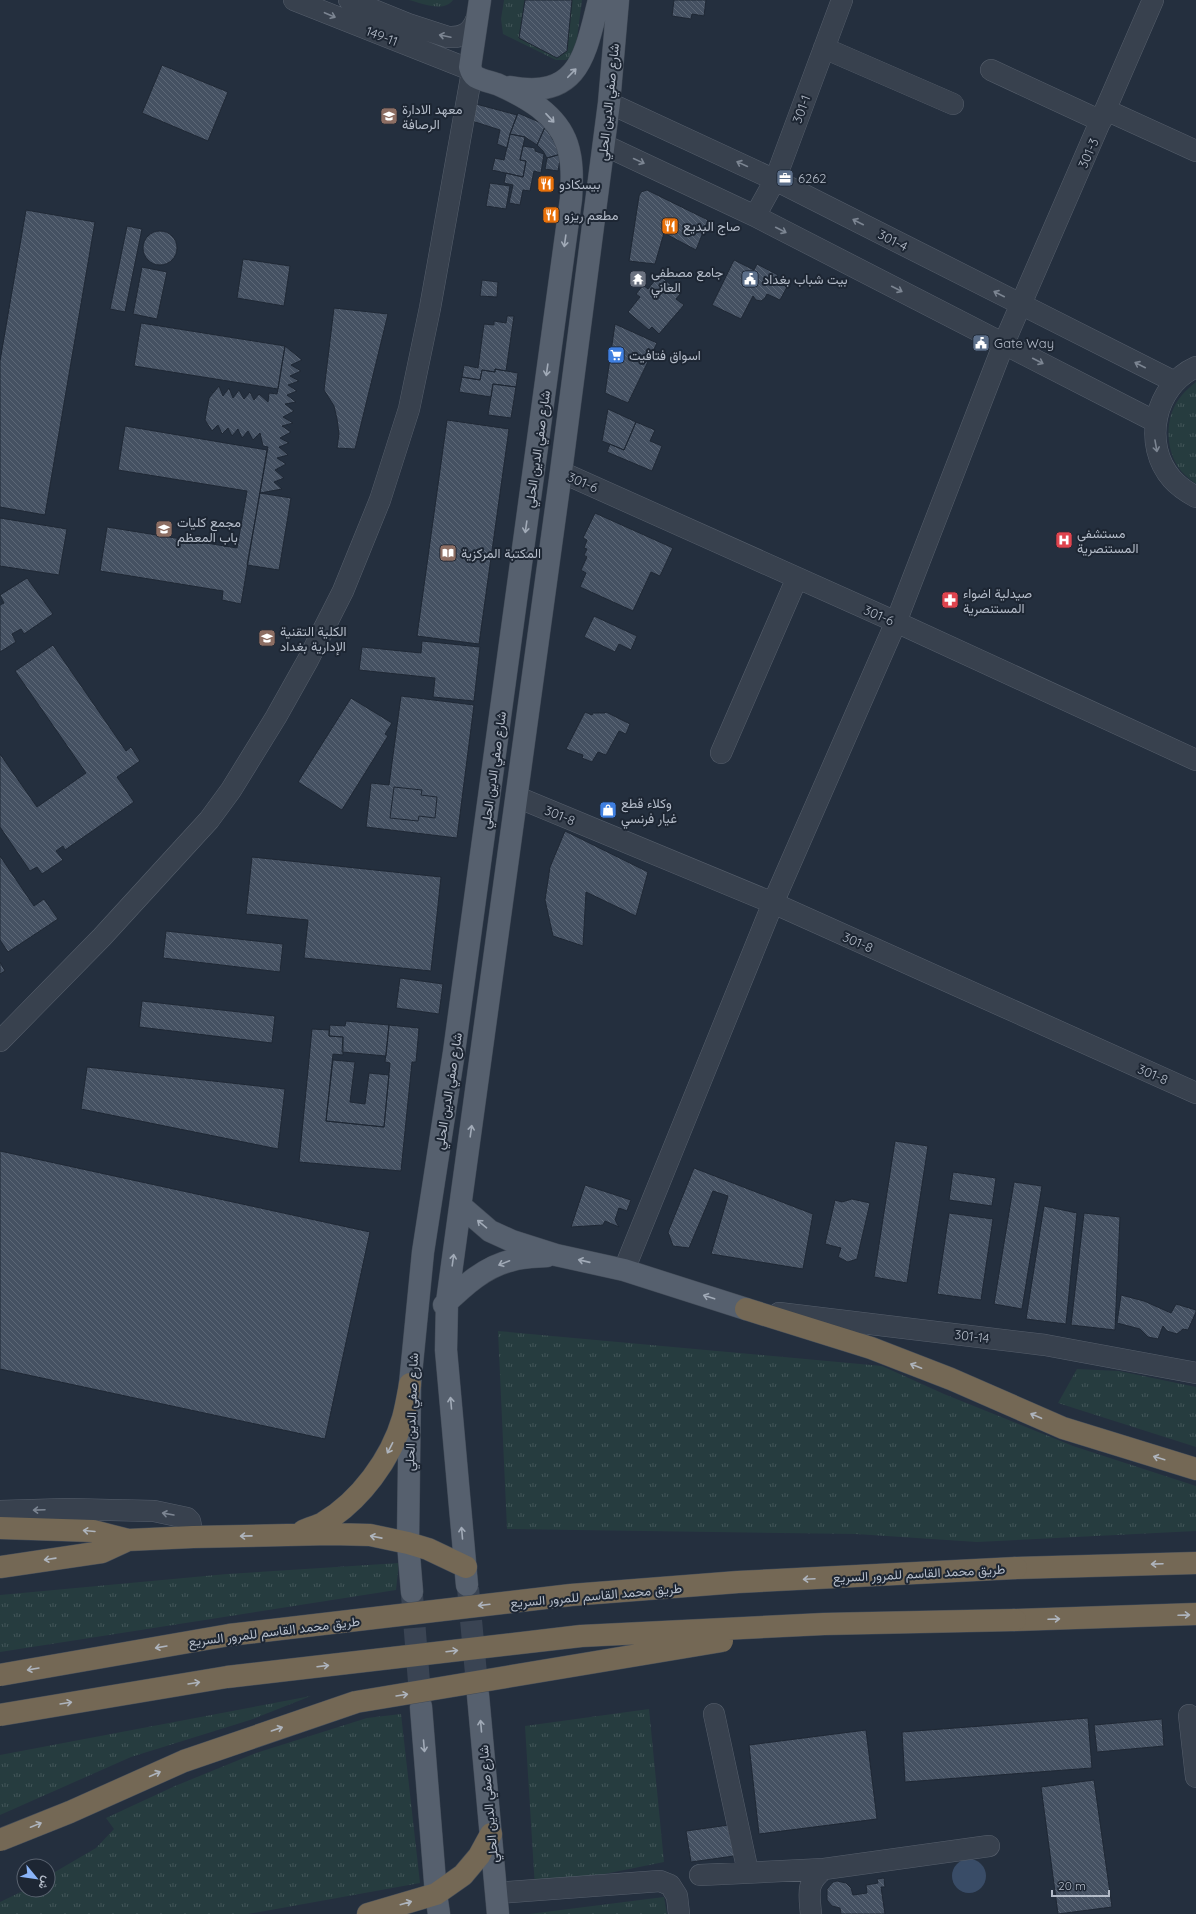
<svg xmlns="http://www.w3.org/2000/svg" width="1196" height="1914" viewBox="0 0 1196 1914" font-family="Quicksand,Vazirmatn,sans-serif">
  <defs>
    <pattern id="grass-tufts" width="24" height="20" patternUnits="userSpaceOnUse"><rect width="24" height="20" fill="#263c3f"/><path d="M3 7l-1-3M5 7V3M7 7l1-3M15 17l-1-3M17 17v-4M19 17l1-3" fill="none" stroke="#435659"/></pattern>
    <pattern id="building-back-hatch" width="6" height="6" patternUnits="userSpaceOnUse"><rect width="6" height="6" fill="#455162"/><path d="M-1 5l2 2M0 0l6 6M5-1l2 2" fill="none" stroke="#5d6877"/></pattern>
  </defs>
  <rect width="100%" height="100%" fill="#242f3e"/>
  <path fill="url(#grass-tufts)" d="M409 0H453C444 13 421 3 409 0Z
    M504 0H582L575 54 566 60H556L503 34 501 19Z
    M1196 382V484C1191 480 1186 476 1182 472 1164 451 1164 415 1182 395 1186 390 1191 386 1196 382Z
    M498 1331 882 1366 944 1394 1073 1446 1196 1486V1531L977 1542 856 1534 507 1529Z
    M1077 1369 1119 1371 1196 1387V1447L1058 1403Z
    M399 1563 396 1590 0 1652V1595L227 1574Z
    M311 1696 250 1720 131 1757 0 1815V1755Z
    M649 1709 664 1862 535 1888 525 1726Z
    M401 1714 420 1883 248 1914H0V1902L25 1890H48V1876L96 1848 114 1829 106 1818 175 1786 256 1753 367 1718Z
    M664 1897 667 1914H529Z"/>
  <path fill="#394c67" d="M952 1876a17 17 0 1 1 34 0a17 17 0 1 1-34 0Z"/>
  <path fill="url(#building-back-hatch)" stroke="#1f2835" d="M525 0H572L567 51 557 58 519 38Z
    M674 0H706L704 16 692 14 691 19 672 16Z
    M162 65 228 92 208 141 142 113Z
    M476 104 517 115 510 134 507 148 497 144 500 130 469 120Z
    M518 113 539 122 545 127 537 145 525 137 510 134Z
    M545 127 557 146 561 154 547 158 543 151 537 145Z
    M510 134 525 137 520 160 526 161 523 177 492 170 495 158 504 160Z
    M523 146 535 148V151L544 154 541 173 534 171 530 191 523 190 520 205 509 203 513 185 504 183 506 173 523 177 526 161 520 160Z
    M561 154 558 171 545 169 547 158Z
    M490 183 510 186 506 209 486 206Z
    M647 190 708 220 696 250 664 233 655 264 629 261 639 196 641 192Z
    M26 210 95 222 45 515 0 507V361Z
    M127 226 142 229 125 312 110 309Z
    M143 248a17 17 0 1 1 34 0a17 17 0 1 1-34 0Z
    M243 259 290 266 284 306 237 298Z
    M734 260 754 270 757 264 778 275 775 281 787 287 780 300 767 294 765 298 761 301 756 300 753 296 741 319 712 305Z
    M142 267 167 272 157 319 133 314Z
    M659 275 681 293 676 299 684 305 659 334 652 327 649 330 628 312 640 297 636 294 643 285 648 289Z
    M482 280 498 282 497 297 480 296Z
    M334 308 388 314 355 449 337 448 339 434 337 419 334 406 324 390Z
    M507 316H514L506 371 495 369V372L482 370 480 380 462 377 464 365 478 368 484 324 494 325V321L506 323Z
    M141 323 285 346 278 389 134 366Z
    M615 324 657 343 628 403 605 393Z
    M285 346 302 360 291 365 301 371 290 376 299 381 288 385 297 391 287 395 296 402 285 404 294 411 283 417 293 423 282 426 291 432 280 438 289 443 279 447 288 455 277 458 286 464 275 470 284 478 274 482 282 489 260 493 268 447 263 446 260 433 253 440 248 431 242 438 238 429 232 436 228 428 222 434 218 425 212 431 205 420 209 398 219 386 223 396 229 388 233 398 239 390 244 399 250 392 254 400 259 394 268 402 269 393 277 394Z
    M495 369 518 373 516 387 493 384 491 397 459 392 462 377 480 380 482 370 495 372Z
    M493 384 516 387 511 418 488 415Z
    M608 409 636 422 624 450 602 441Z
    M447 420 509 429 479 644 417 636Z
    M636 422 655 430 650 441 662 446 652 471 607 452 610 444 624 450Z
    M125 426 267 450 241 604 222 600 223 591 100 571 107 527 237 548 247 491 118 470Z
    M260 493 291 498 279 570 247 565Z
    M595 513 673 548 660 576 651 572 633 611 580 587 586 573 581 570 587 557 584 555 587 549 584 548 587 540 583 538Z
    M0 518 67 529 59 575 0 566Z
    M27 578 53 614 24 634 21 629 12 634 16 642 0 652V605L4 603 0 595Z
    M594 616 637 636 631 650 619 644 615 652 584 637Z
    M422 641 480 647 474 701 433 697 435 678 359 670 362 647 421 653Z
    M53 645 126 751 131 747 140 761 117 777 134 802 65 850 63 846 56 851 63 860 42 874 37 867 30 871 0 827V754L37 807 86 773 15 671Z
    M401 696 474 705 457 838 366 827 371 783 389 785Z
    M351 698 392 723 385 734 388 736 342 810 298 782Z
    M585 712 592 715 593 713H605L606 712 630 724 626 734 619 731 606 755 598 752 592 762 582 758 583 755 566 749Z
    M394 787 422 790 421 795 437 797 435 818 419 816 418 821 390 818Z
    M565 831 648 872 636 916 586 892 583 946 553 936 545 900 550 867Z
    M0 856 34 906 44 899 58 919 8 952 0 940Z
    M252 857 441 877 431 971 304 958 308 920 246 914Z
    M166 931 283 944 280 972 163 958Z
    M0 962 5 971 0 974Z
    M400 978 443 984 439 1014 396 1008Z
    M142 1001 275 1016 272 1043 139 1027Z
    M346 1021 389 1025 386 1056 342 1052 343 1037 329 1036 330 1025 345 1026Z
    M389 1025 419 1028 416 1062H412L401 1171 299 1162 312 1029 329 1030V1036L343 1037V1055L333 1054 326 1121 384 1127 390 1063 385 1062Z
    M333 1060 355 1062 350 1102 365 1104 369 1073 389 1075 384 1127 326 1121Z
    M87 1067 285 1089 278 1149 81 1109Z
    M895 1141 928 1146 907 1283 874 1277Z
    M0 1151 370 1232 325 1439 0 1369Z
    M694 1168 813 1214 803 1269 711 1254 728 1196 713 1191 689 1248 673 1246 668 1232Z
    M953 1172 996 1178 992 1206 949 1200Z
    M1014 1182 1042 1186 1022 1309 994 1304Z
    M585 1185 631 1200 627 1211 619 1208 615 1220 619 1227 605 1221 603 1225 571 1227Z
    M852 1199 870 1203 857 1259 848 1262 838 1257 841 1248 825 1244 835 1200 842 1202Z
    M1044 1206 1077 1213 1066 1324 1026 1319Z
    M949 1213 993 1219 981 1300 937 1294Z
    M1084 1213 1120 1217 1115 1330 1071 1325Z
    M1121 1295 1144 1301 1171 1313 1176 1304 1196 1310V1312L1188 1330 1183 1329 1177 1334 1167 1331 1163 1326 1158 1339 1148 1337 1140 1329 1117 1323Z
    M1088 1718 1092 1768 905 1782 902 1732Z
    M1162 1719 1164 1746 1097 1752 1094 1725Z
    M866 1730 877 1819 759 1834 749 1745Z
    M1094 1780 1112 1907 1058 1914 1041 1787Z
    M729 1825 734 1856 691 1862 686 1831Z
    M884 1878 885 1887H881L885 1914H841L840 1908 832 1906 827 1900V1889L833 1882 837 1881 846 1883 851 1888 853 1895 867 1893 866 1885 878 1883 877 1879Z"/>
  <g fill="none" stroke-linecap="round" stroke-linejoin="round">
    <path stroke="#3a4453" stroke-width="22" stroke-dasharray="22 11" stroke-linecap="butt" d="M468 1588 478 1695
      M412 1595 421 1707"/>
    <defs>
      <path id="minor" d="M294 0 471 70
        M349 0 408 24 448 37C462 38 471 33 476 20
        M824 48 953 104
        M991 70 1101 121
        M609 103 775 180 1175 382
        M1106 110 1196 151
        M604 145 755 216 1156 422
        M755 216 775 180 842 0
        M1196 367C1154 386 1142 445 1172 479 1179 487 1187 492 1196 497
        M561 472 896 622 1196 760
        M721 753 797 578
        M517 797 773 903 1196 1093
        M0 1041 102 937 209 820 231 790 276 717 308 660 343 591 380 500 409 409 430 308 472 72
        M624 1270 773 903 896 622 1004 343 1153 0
        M779 1313 1045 1345 1196 1373
        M0 1511 67 1509 154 1511 187 1518 190 1521 193 1537
        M714 1714 748 1872
        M1189 1715 1196 1777
        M700 1875 824 1869
        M496 1893 660 1881 670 1885 677 1896 679 1914
        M811 1914C809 1892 806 1883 824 1869L989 1846"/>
      <path id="major" d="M510 87C580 100 585 54 599 0
        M461 1206 490 1231 512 1241 556 1255 624 1270 746 1309
        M444 1305C464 1286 485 1266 513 1260 524 1257 536 1257 547 1256
        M467 1585 446 1350 447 1302 561 472 609 103 618 0
        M412 1592 408 1543 410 1384 423 1252 454 1052 571 199C572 180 573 162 567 144 557 114 526 97 499 85 492 82 483 81 476 77 472 74 471 71 470 67L480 0
        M478 1695 498 1914
        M421 1707 436 1894 439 1914"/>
      <path id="highway" d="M746 1309 871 1348 951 1379 1063 1428 1196 1469
        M0 1528 93 1531 128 1540 193 1537 331 1534 370 1535 408 1543 428 1549 466 1567
        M303 1531C309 1528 317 1526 323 1523 360 1501 391 1459 403 1418 406 1407 408 1395 410 1384
        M0 1567 102 1552 128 1540
        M1016 1568 1196 1563
        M1015 1620 1196 1614
        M368 1914 436 1894 463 1875 479 1856 491 1834"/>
    </defs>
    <use href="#minor" stroke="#565f6c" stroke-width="22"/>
    <use href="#major" stroke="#414a57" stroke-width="23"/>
    <use href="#highway" stroke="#434c59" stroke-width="23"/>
    <use href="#minor" stroke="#38414e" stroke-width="21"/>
    <use href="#major" stroke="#56606e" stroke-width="22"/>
    <use href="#highway" stroke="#746855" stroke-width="22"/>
    <defs>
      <path id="highway-bridge" d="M0 1675 229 1635 571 1595 738 1582 1016 1568
        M0 1715 227 1677 581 1636 824 1624 1015 1620
        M0 1840 70 1812 184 1761 356 1702 722 1641"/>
    </defs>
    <use href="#highway-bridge" stroke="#434c59" stroke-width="23" stroke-linecap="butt"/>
    <use href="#highway-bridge" stroke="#746855" stroke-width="22"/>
  </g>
  <defs><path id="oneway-shaft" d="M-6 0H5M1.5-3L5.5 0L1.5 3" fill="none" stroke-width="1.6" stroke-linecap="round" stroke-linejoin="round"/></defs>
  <g stroke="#7c8592">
    <use href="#oneway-shaft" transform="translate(330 15) rotate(23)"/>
    <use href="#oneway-shaft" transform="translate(445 36) rotate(-168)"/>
    <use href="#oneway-shaft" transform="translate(639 161) rotate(25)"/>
    <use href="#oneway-shaft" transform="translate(742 164) rotate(-155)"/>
    <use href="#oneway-shaft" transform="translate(858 222) rotate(-153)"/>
    <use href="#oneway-shaft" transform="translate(781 230) rotate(27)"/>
    <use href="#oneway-shaft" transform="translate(897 289) rotate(27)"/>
    <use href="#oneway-shaft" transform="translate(999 294) rotate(-153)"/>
    <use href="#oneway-shaft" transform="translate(1038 361) rotate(27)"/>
    <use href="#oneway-shaft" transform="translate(1140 365) rotate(-153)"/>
    <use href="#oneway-shaft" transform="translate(1156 446) rotate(80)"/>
    <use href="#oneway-shaft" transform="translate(39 1510) rotate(178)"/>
    <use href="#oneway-shaft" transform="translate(168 1514) rotate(-170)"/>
  </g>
  <g stroke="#a1aab7">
    <use href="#oneway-shaft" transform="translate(572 73) rotate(-46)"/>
    <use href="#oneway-shaft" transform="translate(550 118) rotate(47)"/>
    <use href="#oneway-shaft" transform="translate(565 241) rotate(98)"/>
    <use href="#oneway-shaft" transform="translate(547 370) rotate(98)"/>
    <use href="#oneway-shaft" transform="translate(526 527) rotate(98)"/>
    <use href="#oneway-shaft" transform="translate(471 1131) rotate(-82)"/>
    <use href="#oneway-shaft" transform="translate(482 1224) rotate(-140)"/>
    <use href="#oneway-shaft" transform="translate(453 1260) rotate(-82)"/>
    <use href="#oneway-shaft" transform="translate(584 1261) rotate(-167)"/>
    <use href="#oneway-shaft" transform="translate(504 1263) rotate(158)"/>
    <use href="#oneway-shaft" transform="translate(709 1297) rotate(-162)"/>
    <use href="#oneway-shaft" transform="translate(451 1403) rotate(-95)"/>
    <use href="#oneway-shaft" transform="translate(462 1533) rotate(-95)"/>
    <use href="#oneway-shaft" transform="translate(481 1726) rotate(-95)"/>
    <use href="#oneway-shaft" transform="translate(424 1746) rotate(85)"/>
  </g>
  <g stroke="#aeb4bd">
    <use href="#oneway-shaft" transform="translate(916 1366) rotate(-159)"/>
    <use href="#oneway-shaft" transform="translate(1036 1416) rotate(-157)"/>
    <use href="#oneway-shaft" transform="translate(390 1448) rotate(117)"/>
    <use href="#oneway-shaft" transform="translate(1159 1458) rotate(-163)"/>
    <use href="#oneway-shaft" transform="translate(89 1531) rotate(-175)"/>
    <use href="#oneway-shaft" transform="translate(246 1536) rotate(179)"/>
    <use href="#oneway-shaft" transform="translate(376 1537) rotate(-169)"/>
    <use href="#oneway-shaft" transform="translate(50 1559) rotate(172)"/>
    <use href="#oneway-shaft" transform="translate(1157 1564) rotate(178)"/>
    <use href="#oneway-shaft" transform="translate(809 1579) rotate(177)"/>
    <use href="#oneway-shaft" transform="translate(484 1605) rotate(173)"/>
    <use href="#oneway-shaft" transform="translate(1184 1615) rotate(-2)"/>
    <use href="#oneway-shaft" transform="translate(1054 1619) rotate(-2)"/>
    <use href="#oneway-shaft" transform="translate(161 1647) rotate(170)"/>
    <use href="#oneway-shaft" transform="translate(452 1651) rotate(-7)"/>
    <use href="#oneway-shaft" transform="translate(323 1666) rotate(-7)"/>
    <use href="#oneway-shaft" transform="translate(33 1669) rotate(170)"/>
    <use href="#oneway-shaft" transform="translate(194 1683) rotate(-9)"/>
    <use href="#oneway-shaft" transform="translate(402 1695) rotate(-9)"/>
    <use href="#oneway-shaft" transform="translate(66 1703) rotate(-9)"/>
    <use href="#oneway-shaft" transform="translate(277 1729) rotate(-19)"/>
    <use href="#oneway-shaft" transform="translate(155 1774) rotate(-24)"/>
    <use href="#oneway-shaft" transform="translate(36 1825) rotate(-22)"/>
    <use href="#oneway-shaft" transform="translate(406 1903) rotate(-16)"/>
  </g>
  <defs>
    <symbol id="school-square" viewBox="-11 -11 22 22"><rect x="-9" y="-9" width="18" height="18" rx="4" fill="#8d6e63" stroke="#1d2633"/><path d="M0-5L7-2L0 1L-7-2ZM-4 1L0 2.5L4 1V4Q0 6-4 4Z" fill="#fff"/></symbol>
    <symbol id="office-square" viewBox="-11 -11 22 22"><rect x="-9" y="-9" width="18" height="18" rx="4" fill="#5c6f8a" stroke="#1d2633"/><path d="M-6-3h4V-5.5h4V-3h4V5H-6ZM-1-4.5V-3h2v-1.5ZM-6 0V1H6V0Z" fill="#fff"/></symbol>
    <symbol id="restaurant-square" viewBox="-11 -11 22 22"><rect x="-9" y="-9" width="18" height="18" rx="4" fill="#e8710a" stroke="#1d2633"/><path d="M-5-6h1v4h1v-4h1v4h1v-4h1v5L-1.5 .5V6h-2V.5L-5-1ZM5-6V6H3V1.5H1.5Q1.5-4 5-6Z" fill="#fff"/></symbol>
    <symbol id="temple-square" viewBox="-11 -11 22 22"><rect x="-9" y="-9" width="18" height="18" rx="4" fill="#6b7280" stroke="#1d2633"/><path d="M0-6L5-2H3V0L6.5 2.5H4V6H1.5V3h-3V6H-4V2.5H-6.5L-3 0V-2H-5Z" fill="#fff"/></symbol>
    <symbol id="civic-square" viewBox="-11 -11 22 22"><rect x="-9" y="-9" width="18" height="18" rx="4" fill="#5c6f8a" stroke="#1d2633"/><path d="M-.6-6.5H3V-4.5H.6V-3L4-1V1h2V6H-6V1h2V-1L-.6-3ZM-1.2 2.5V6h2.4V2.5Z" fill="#fff"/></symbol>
    <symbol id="supermarket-square" viewBox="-11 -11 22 22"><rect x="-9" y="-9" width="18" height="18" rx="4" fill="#3f7fe0" stroke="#1d2633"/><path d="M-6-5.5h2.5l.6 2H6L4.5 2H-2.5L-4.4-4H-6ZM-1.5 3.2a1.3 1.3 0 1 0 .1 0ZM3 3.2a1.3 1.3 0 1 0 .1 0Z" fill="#fff"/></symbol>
    <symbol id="university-square" viewBox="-11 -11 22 22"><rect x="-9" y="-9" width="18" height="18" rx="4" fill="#8d6e63" stroke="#1d2633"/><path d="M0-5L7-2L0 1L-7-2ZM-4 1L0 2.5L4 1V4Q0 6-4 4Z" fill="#fff"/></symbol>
    <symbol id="hospital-square" viewBox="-11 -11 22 22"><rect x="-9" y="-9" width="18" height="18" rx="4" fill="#e0444e" stroke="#1d2633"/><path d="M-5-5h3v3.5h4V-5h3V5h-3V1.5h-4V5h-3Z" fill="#fff"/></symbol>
    <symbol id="library-square" viewBox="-11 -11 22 22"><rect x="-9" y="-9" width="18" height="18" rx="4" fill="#8d6e63" stroke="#1d2633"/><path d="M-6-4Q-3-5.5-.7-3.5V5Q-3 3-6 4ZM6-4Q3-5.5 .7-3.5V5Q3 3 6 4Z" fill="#fff"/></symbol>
    <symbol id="pharmacy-square" viewBox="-11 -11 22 22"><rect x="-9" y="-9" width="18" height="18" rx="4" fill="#e0444e" stroke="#1d2633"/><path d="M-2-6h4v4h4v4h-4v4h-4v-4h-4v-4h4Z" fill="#fff"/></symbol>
    <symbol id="shop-square" viewBox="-11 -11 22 22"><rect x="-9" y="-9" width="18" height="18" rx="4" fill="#3f7fe0" stroke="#1d2633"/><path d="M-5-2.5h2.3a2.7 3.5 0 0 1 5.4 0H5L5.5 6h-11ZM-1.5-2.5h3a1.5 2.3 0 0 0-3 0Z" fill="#fff"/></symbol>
  </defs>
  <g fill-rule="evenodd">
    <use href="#school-square" x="379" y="106" width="20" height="20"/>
    <use href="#office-square" x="775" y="168" width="20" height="20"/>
    <use href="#restaurant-square" x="536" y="174" width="20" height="20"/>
    <use href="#restaurant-square" x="541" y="205" width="20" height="20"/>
    <use href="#restaurant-square" x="660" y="216" width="20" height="20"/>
    <use href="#temple-square" x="628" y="269" width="20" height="20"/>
    <use href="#civic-square" x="740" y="269" width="20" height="20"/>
    <use href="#civic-square" x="971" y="333" width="20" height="20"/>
    <use href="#supermarket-square" x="606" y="345" width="20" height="20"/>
    <use href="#university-square" x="154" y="519" width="20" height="20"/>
    <use href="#hospital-square" x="1054" y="530" width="20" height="20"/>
    <use href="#library-square" x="438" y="543" width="20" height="20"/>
    <use href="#pharmacy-square" x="940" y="590" width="20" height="20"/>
    <use href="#university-square" x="257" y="628" width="20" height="20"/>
    <use href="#shop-square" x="598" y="800" width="20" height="20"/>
  </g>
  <g text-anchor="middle" stroke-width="4" stroke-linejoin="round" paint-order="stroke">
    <g font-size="13" fill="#b4bcc9" stroke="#1d2633">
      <text transform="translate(382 36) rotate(21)" y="5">149-11</text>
      <text transform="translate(608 102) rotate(-84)" y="5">شارع صفي الدين الحلي</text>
      <text transform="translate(801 109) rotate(-70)" y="5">301-1</text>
      <text transform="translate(1088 153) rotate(-66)" y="5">301-3</text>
      <text transform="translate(893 240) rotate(27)" y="5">301-4</text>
      <text transform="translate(537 449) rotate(-82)" y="5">شارع صفي الدين الحلي</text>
      <text transform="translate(583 482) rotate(24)" y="5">301-6</text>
      <text transform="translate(879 615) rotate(24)" y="5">301-6</text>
      <text transform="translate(493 770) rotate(-82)" y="5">شارع صفي الدين الحلي</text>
      <text transform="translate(560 815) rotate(22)" y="5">301-8</text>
      <text transform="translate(858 942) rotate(24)" y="5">301-8</text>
      <text transform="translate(1153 1074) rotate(24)" y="5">301-8</text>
      <text transform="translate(448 1091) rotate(-81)" y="5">شارع صفي الدين الحلي</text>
      <text transform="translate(972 1336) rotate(7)" y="5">301-14</text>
      <text transform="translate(411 1412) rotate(-88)" y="5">شارع صفي الدين الحلي</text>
      <text transform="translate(919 1573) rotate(-3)" y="5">طريق محمد القاسم للمرور السريع</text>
      <text transform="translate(596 1595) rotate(-5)" y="5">طريق محمد القاسم للمرور السريع</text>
      <text transform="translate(274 1631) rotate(-7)" y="5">طريق محمد القاسم للمرور السريع</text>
      <text transform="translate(488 1804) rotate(-95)" y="5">شارع صفي الدين الحلي</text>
    </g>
    <g font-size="13" fill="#b4bcc9" stroke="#1d2633" text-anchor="start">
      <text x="402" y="114">معهد الادارة<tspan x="402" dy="15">الرصافة</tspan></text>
      <text x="798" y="183">6262</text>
      <text x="559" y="189">بيسكادو</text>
      <text x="564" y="220">مطعم ريزو</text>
      <text x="683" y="231">صاج البديع</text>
      <text x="651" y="277">جامع مصطفى<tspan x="651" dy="15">العاني</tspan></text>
      <text x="763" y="284">بيت شباب بغداد</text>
      <text x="994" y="348">Gate Way</text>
      <text x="629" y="360">اسواق فتافيت</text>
      <text x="177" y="527">مجمع كليات<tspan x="177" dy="15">باب المعظم</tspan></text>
      <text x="1077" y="538">مستشفى<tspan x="1077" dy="15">المستنصرية</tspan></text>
      <text x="461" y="558">المكتبة المركزية</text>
      <text x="963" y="598">صيدلية اضواء<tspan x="963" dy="15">المستنصرية</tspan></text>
      <text x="280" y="636">الكلية التقنية<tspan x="280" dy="15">الإدارية بغداد</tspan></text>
      <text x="621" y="808">وكلاء قطع<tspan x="621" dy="15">غيار فرنسي</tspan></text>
    </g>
  </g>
  <g transform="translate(36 1878) rotate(119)"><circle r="19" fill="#1d2633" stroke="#59626f"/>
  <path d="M0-3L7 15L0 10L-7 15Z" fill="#8ab4f8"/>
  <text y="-6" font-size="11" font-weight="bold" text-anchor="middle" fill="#b4bcc9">ش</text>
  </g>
  <path d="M1052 1890v6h57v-6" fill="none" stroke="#b4bcc9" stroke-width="2"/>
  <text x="1058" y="1890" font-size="12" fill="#b4bcc9" stroke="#1d2633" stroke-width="3" paint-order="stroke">20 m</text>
</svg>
